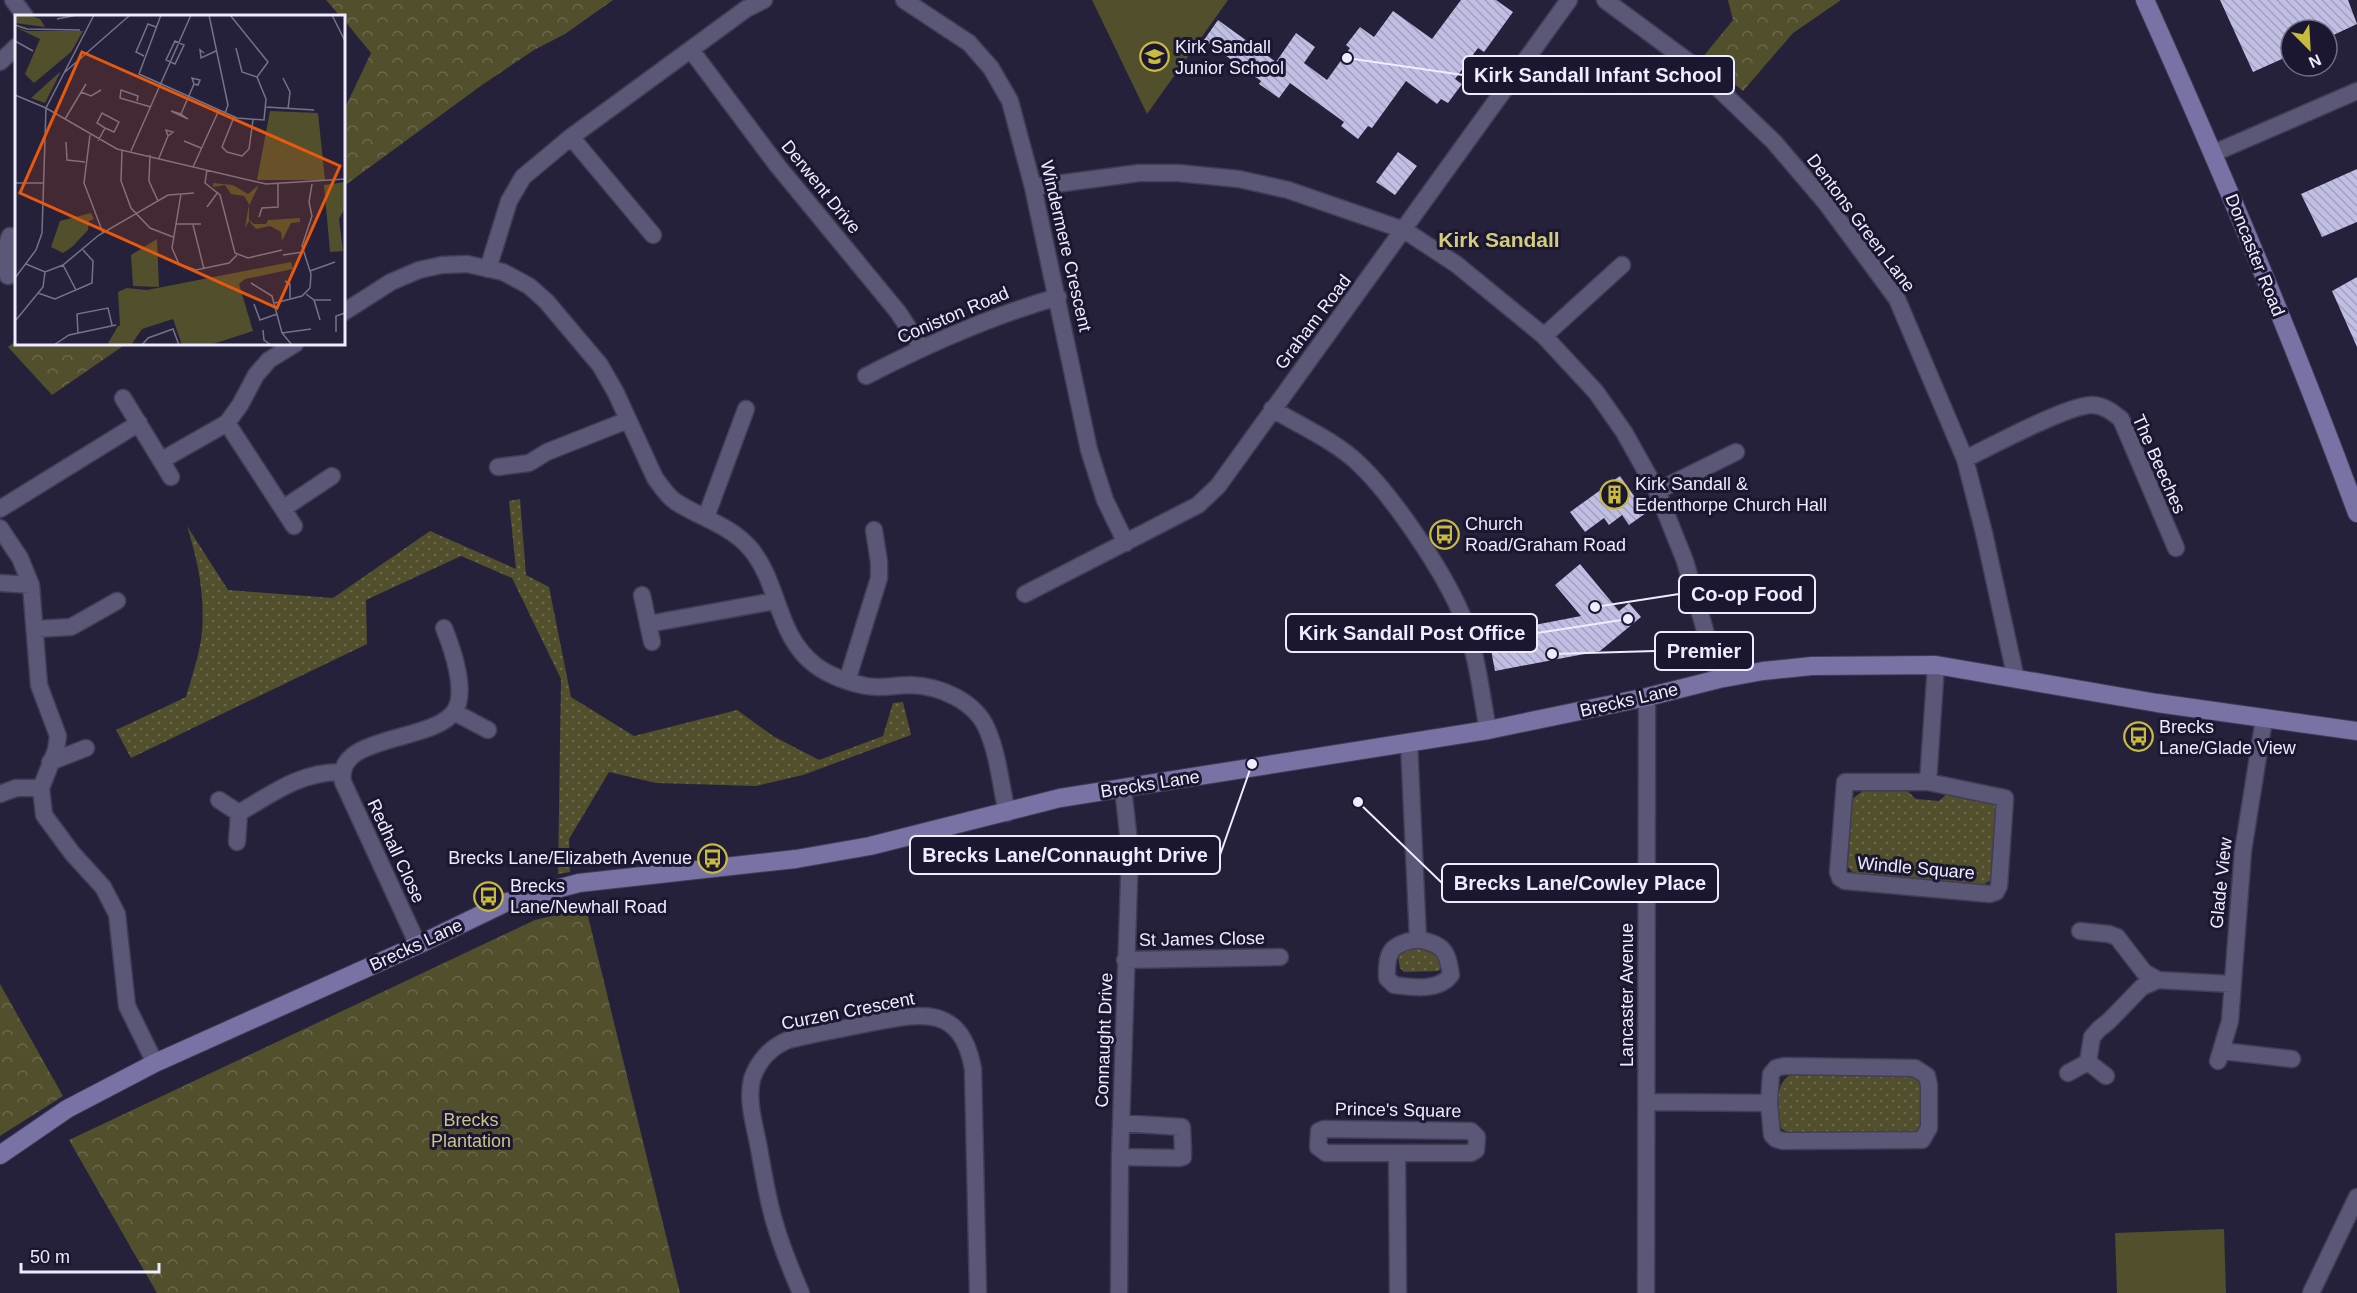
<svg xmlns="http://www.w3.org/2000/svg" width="2357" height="1293" viewBox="0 0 2357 1293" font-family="Arial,sans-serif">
  <defs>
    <pattern id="grass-dots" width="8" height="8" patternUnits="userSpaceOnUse" patternTransform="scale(1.5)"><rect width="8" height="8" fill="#524f2d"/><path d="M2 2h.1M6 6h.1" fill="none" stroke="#6b684c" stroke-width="1.8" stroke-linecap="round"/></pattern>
    <pattern id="forest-crowns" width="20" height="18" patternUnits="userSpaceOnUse" patternTransform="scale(1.5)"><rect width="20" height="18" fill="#524f2d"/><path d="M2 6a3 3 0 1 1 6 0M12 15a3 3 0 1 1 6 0" fill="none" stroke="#6b684c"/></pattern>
    <pattern id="building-back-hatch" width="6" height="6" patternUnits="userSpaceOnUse" patternTransform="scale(1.5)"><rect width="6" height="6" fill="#c1bee4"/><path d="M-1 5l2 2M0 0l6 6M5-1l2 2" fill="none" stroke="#a2a0be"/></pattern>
  </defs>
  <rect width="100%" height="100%" fill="#25213b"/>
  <path fill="url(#grass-dots)" d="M520 499 526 575 549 587 571 697 634 736 737 710 773 736 819 760 883 736 893 703 903 702 911 735 803 775 756 786 656 783 609 772 569 839 570 872 558 874 561 679 512 578 461 556 366 600 367 644 131 758 116 730 186 697C192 676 200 653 202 632 205 595 198 561 187 526L228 590 333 598 430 531 516 569 509 501Z
    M1905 789 1916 799 1939 801 1948 793 1995 801 1998 806 1994 879 1980 886 1855 875 1847 866 1851 800 1864 790Z
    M1409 948 1436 949 1442 968 1438 971 1404 972 1400 968 1398 957Z
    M1792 1074 1911 1075 1923 1083C1924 1101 1930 1125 1911 1135L1790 1134 1782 1129 1779 1124C1779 1106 1773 1083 1792 1074Z"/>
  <path fill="url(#forest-crowns)" d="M326 0H613L565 34 534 50 482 85 344 186V110L371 53 344 20V16H340Z
    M1728 0H1841L1793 33 1743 91 1702 58 1733 20Z
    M16 341V344H126L52 395 8 347Z
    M586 908 680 1293H157L69 1140 535 920Z
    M0 984 63 1096 0 1136Z"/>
  <path fill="#524f2d" d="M1092 0H1228L1147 114Z
    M2224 1229 2226 1293H2117L2115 1233Z"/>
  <path fill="url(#building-back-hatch)" d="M1461 0H1496L1513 12 1484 52 1478 48 1455 79 1462 84 1448 103 1441 99 1437 104 1406 81 1372 128 1368 126 1358 139 1341 126 1344 122 1290 83 1279 98 1259 84 1261 81 1204 40 1218 20 1276 62 1296 33 1315 47 1304 63 1327 80 1350 48 1346 45 1360 27 1374 37 1393 11 1432 39Z
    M2220 0H2348L2357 24 2327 38V30H2291V55L2253 72Z
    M1398 152 1417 166 1395 195 1376 182Z
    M2357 169V222L2322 237 2301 194Z
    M2357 277V347L2332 291Z
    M1620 476 1646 513 1629 525 1622 515 1609 525 1604 518 1585 532 1570 512Z
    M1580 564 1619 611 1629 603 1641 617 1600 651 1495 671 1488 634 1581 616 1555 585Z"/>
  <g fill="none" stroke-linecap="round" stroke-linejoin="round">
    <defs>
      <path id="street" d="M13 0 25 16
        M904 0 969 43 991 68 1010 101 1033 187 1089 450 1105 500 1126 543
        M1605 0 1697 68 1774 142 1826 203 1897 299 1965 459 1984 533 2016 679
        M691 50 777 165 898 312 921 347
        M0 62 16 47
        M571 137 653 235
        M2214 153 2357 91
        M1033 187 1139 173H1178L1239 179 1288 190 1404 230 1456 264 1544 336 1596 392 1624 432 1657 491 1685 561 1719 679
        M488 269 509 201 523 177 571 137 746 9 764 0
        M8 276C7 263 4 249 10 236
        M344 312 391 282 419 270 442 265 467 264 503 272 529 286 546 301 600 365 616 393 655 478C661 486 667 496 676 502 701 518 729 525 749 547 780 582 775 634 815 665 828 675 849 683 866 686 881 689 896 685 911 685 940 686 975 701 987 729 998 754 1001 786 1007 813
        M1544 336 1622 265
        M866 376C928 344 990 316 1058 297
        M123 398 171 477
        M1272 409C1299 425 1335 441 1358 463 1393 496 1445 573 1463 618 1477 653 1481 693 1488 730
        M227 423 294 526
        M1965 459C1990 447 2069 404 2093 405 2105 406 2112 412 2121 419L2176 548
        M162 460 227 423 240 405 256 375 269 360 295 344
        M498 467 529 463 547 452 628 420
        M1657 491 1736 452
        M284 508 332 476
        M0 509 139 423
        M706 517 746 409
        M0 528 20 558 31 585 39 685 58 736 56 750 41 788 44 815 72 853 103 887 117 914 127 1006 155 1063
        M0 583 31 585
        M1025 594 1198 505 1218 486 1569 0
        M642 595 652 642
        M648 624 775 601
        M35 629 71 627 117 601
        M847 681 879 578V562L874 530
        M454 712 488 730
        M1409 743 1418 939
        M50 762 86 748
        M1928 782H1845L1838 872 1840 878 1845 881 1990 894 1996 892 1999 886 2005 798 1928 782 1936 665
        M0 794 16 788H41
        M219 800 239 813 237 842
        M239 813C273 793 300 772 341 772
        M2080 931 2109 934 2117 937 2144 972 2158 980
        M1418 939C1443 945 1447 949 1451 975 1438 992 1412 987 1394 985L1387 978C1386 951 1391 944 1418 939Z
        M418 945 343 782C334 734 431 743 454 712 468 693 452 648 444 628
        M1125 960 1280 957
        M2222 1051 2292 1059
        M2218 1061 2230 1021 2243 851 2264 719
        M2088 1062 2092 1037 2099 1029 2109 1021 2142 987 2158 980 2232 984
        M2068 1073 2088 1062 2106 1076
        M1647 1102 1769 1103 1771 1074 1776 1068 1784 1066 1915 1068 1927 1076 1929 1085V1128L1922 1140 1783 1141 1776 1139 1772 1135 1769 1103
        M1324 1129 1471 1131 1477 1137 1476 1150 1471 1153H1326L1318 1147 1319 1131Z
        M1397 1153 1398 1293
        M1120 1157 1179 1158 1183 1157V1153L1182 1127 1121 1123
        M801 1293C791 1270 782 1248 775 1224 767 1198 763 1170 758 1143 754 1123 747 1100 752 1079 758 1061 771 1047 788 1040 814 1034 840 1029 865 1024 917 1014 961 1001 973 1069L978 1293
        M1119 1293 1120 1157 1130 851 1123 788
        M1646 1293 1647 697
        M2311 1293 2357 1197"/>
      <path id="secondary" d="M2145 0C2221 169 2293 339 2357 513
        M0 1155 67 1109 155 1063 418 945 507 902 579 883 796 859 870 846 1060 798 1488 730 1647 697 1719 679 1763 671 1812 666 1936 665 2157 703 2357 731"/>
    </defs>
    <use href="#street" stroke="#413d56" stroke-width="19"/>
    <use href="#secondary" stroke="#413d56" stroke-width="20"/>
    <use href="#street" stroke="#5a5777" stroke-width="16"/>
    <use href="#secondary" stroke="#7872a5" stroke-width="18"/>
  </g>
  <defs>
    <symbol id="school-ring" viewBox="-11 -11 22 22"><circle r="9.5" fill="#1b1731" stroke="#c8bb3b" stroke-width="1.5"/><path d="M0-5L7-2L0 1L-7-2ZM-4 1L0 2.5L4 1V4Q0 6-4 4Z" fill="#c8bb3b"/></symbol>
    <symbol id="building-ring" viewBox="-11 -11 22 22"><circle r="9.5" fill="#1b1731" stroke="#c8bb3b" stroke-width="1.5"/><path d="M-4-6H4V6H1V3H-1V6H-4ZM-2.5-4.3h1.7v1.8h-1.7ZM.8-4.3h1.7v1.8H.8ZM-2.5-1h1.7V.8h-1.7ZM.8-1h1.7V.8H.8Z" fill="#c8bb3b"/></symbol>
    <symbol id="bus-ring" viewBox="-11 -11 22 22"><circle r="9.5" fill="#1b1731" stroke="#c8bb3b" stroke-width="1.5"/><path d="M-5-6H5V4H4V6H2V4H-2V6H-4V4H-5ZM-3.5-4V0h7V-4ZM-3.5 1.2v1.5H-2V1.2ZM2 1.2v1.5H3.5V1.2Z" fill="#c8bb3b"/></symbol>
  </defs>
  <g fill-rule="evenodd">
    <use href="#school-ring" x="1138" y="40" width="33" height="33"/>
    <use href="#building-ring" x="1598" y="478" width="33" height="33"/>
    <use href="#bus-ring" x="1428" y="518" width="33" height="33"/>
    <use href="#bus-ring" x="2122" y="720" width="33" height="33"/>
    <use href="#bus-ring" x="696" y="842" width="33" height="33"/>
    <use href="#bus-ring" x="472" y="880" width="33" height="33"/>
  </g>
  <g text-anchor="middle" stroke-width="6" stroke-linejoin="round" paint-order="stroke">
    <g font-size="18" fill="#eeecff" stroke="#1b1731" text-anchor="start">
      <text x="1175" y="53">Kirk Sandall<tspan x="1175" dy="21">Junior School</tspan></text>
      <text x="1635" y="490">Kirk Sandall &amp;<tspan x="1635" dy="21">Edenthorpe Church Hall</tspan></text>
      <text x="1465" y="530">Church<tspan x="1465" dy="21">Road/Graham Road</tspan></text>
      <text x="2159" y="733">Brecks<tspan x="2159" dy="21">Lane/Glade View</tspan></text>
      <text x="692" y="864" text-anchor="end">Brecks Lane/Elizabeth Avenue</text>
      <text x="510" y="892">Brecks<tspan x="510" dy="21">Lane/Newhall Road</tspan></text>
    </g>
    <g font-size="18" fill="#eeecff" stroke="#1b1731">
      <text transform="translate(821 187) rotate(51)" y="6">Derwent Drive</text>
      <text transform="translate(1861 223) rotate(53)" y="6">Dentons Green Lane</text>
      <text transform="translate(1066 246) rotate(77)" y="6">Windermere Crescent</text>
      <text transform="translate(2255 255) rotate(68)" y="6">Doncaster Road</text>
      <text transform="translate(953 315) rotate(-23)" y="6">Coniston Road</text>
      <text transform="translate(1313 322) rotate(-53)" y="6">Graham Road</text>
      <text transform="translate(2159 464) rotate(66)" y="6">The Beeches</text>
      <text transform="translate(1629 700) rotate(-13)" y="6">Brecks Lane</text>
      <text transform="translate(1150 784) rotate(-9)" y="6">Brecks Lane</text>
      <text transform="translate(396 851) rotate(65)" y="6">Redhall Close</text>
      <text transform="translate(1916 868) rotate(5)" y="6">Windle Square</text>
      <text transform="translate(2221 883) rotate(-84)" y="6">Glade View</text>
      <text transform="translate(1202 939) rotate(-1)" y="6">St James Close</text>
      <text transform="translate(416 945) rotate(-25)" y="6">Brecks Lane</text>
      <text transform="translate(1627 995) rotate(-90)" y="6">Lancaster Avenue</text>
      <text transform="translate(848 1011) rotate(-11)" y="6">Curzen Crescent</text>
      <text transform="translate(1104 1040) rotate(-88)" y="6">Connaught Drive</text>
      <text transform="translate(1398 1110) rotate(1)" y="6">Prince's Square</text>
    </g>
    <g font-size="18" fill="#cac485" stroke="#1b1731">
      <text x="471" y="1126">Brecks<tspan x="471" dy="21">Plantation</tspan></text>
    </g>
    <g font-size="21" font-weight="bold" fill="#d3cb7d" stroke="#1b1731">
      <text x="1499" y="247">Kirk Sandall</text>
    </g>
  </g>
  <g transform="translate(15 15)">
    <rect width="330" height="330" fill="#25213b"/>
    <path d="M0 0H14L25 4 30 12 0 8ZM198 168 218 170 233 179 244 170 234 191V205L239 209H251L253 205 285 203V207L276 208 267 226 266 217 255 211 241 214 234 206 230 213 234 189 229 181 216 179 210 170 198 172ZM103 311 110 310 127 314 116 330H92Z" fill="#524f2d"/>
    <path d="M0 12 12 16H68L56 37 19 68 10 59 25 24ZM46 56 30 88 16 83ZM255 96 303 98 310 165H242ZM330 167V193L324 204 328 236 315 237 309 170ZM76 198 79 204 74 206 73 215 57 232 48 238 36 232 45 206ZM276 247 278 254 230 264 224 269 238 316 195 330H167L158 304 127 314 105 311 103 277 112 273 132 275Z" fill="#524f2d"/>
    <path d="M142 224 144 272 118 271 116 240Z" fill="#524f2d"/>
    <path fill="none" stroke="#757289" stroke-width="1.5" d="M146 0 124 59 222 103 249 105 251 84 242 62 253 47 215 0M194 0 213 90 210 98M317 0 330 26M42 4 62 0M0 10 12 14 65 15M0 26 18 36M160 26 169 30 160 49 151 45ZM221 33 227 57 242 62M189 38 185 35 186 43 201 36M129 41 121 37 133 9 141 12M50 57 115 0M268 63 275 77 273 94M66 77 76 81 86 75M0 80 31 93 102 134 251 169 330 164M122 86 123 81 106 75 105 83 136 92M251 92 299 95M166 99 156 96 173 104 166 99 179 69 177 63 185 65 183 70 179 69M219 102 207 132 212 137 227 141 234 134 238 105M50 104 71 69M75 120 69 168 88 218M83 126 90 113 82 108 87 98 104 107 99 117 90 113M169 126 186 133M51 127 52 145 70 147M107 135 106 166 116 193 135 213 158 222M116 136 176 0M135 140 134 166 143 186M144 143 153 121 151 115 158 117 153 121M178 152 204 95M192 155 190 168 205 180 220 238 233 243 267 235M0 168H28M166 179 157 233 164 249 181 255 214 248 222 240M192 192 203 177M244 202 247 193 263 192V169M161 209H186M178 210 189 254M268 240 288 237M11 249 30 257 48 250 84 220 153 180 179 178M48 250 61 275M295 256 320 247M0 263 21 235 27 218 31 93 79 0M270 266 275 269V283M236 268 257 281 267 318 277 330M23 278 40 284 77 268 78 246 68 235M291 279 299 285H316M299 285 305 305M260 288 287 281 295 273 296 259 287 231 297 201 294 187 297 169M239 289 245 305 262 299M1 305 28 272 30 257M248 315 249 325 256 330M321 317V301L330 298M63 318 62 299 93 293 97 310M267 318 296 314M39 330 54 320 101 310M127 330 133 323 158 314 164 330"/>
    <path fill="#e8590c" fill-opacity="0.15" stroke="#e8590c" stroke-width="3" d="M67 37 325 151 262 293 5 178Z"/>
    <rect width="330" height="330" fill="none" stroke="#eeecff" stroke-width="3"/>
  </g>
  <path fill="none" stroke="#eeecff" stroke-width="2" d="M1347 58L1463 75M1595 607L1679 594M1628 619L1537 633M1552 654L1655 651M1252 764L1220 855M1358 802L1442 883"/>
  <g fill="#eeecff" stroke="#1b1731" stroke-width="2">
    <circle cx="1347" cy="58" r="6"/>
    <circle cx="1595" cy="607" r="6"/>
    <circle cx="1628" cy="619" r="6"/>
    <circle cx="1552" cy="654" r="6"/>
    <circle cx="1252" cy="764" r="6"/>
    <circle cx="1358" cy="802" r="6"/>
  </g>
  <g fill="#1b1731" stroke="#eeecff" stroke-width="2">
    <rect x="1463" y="56" width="271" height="38" rx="6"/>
    <rect x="1679" y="575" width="136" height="38" rx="6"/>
    <rect x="1286" y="614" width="251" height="38" rx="6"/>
    <rect x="1655" y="632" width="98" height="38" rx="6"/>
    <rect x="910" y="836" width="310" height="38" rx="6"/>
    <rect x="1442" y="864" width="276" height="38" rx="6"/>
  </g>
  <g font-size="20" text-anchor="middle" font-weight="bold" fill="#eeecff">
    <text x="1598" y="82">Kirk Sandall Infant School</text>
    <text x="1747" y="601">Co-op Food</text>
    <text x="1412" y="640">Kirk Sandall Post Office</text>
    <text x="1704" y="658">Premier</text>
    <text x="1065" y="862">Brecks Lane/Connaught Drive</text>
    <text x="1580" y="890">Brecks Lane/Cowley Place</text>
  </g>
  <g transform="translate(2309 48) rotate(156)"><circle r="28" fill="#1b1731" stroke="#6f6c83" stroke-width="1.5"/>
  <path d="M0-4.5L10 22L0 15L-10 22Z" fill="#c8bb3b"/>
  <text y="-9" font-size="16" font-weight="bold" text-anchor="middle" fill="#eeecff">N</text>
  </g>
  <path d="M21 1263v9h138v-9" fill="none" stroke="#eeecff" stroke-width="3"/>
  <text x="30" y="1263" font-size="18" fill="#eeecff" stroke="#1b1731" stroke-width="4.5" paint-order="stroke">50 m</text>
</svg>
